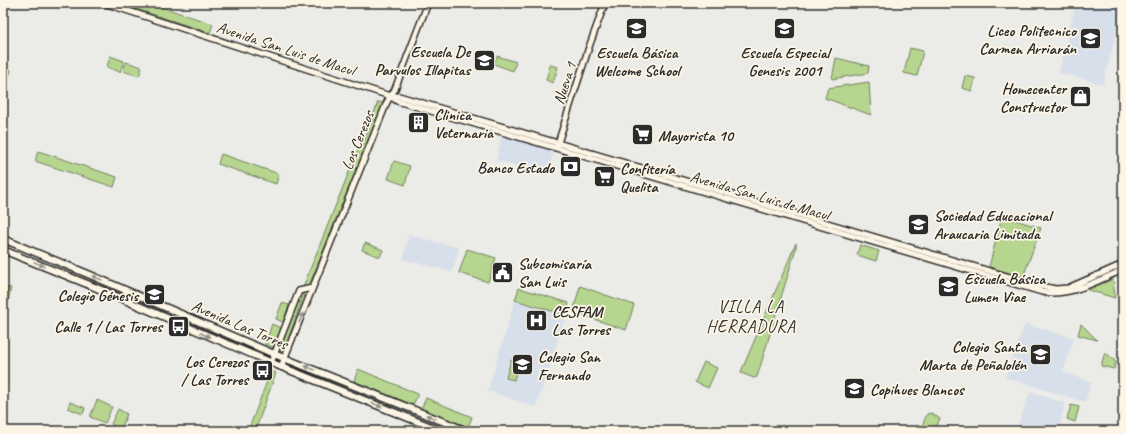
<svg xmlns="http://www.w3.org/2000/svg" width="1126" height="434" viewBox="0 0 1126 434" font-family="Caveat,sans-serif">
  <rect width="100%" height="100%" fill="#ebebe7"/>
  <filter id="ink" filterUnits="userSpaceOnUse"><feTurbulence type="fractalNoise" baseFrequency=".025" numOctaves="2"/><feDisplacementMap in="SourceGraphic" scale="8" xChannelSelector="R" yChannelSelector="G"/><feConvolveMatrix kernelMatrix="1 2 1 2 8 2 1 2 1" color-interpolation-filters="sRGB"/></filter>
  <g filter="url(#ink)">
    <path fill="#d7dfea" d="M1076 3H1123V7L1103 84 1059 73Z
      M502 136 554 151 546 175 496 160Z
      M409 235 459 248 452 272 403 259Z
      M515 300 566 315 536 407 488 391Z
      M1025 324 1074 338 1063 372 1091 382 1085 402 1005 377Z
      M1030 392 1065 403 1058 431H1016Z"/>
    <path fill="#b6d68f" stroke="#70805d" d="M118 3H149L213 24 210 33Z
      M910 48 923 51 917 76 904 73Z
      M110 56 124 61 120 72 107 67Z
      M497 56 516 62 513 71 494 64Z
      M836 58 869 66 868 73 832 79Z
      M126 62 142 67 139 76 123 71Z
      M550 65 558 67 553 83 546 80Z
      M3 67 11 70 3 95Z
      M965 76 975 78 972 91 962 88Z
      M869 82 871 115 825 98 828 88Z
      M378 102 383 103 309 286 303 287 359 147H362Z
      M38 151 117 177 114 187 35 161Z
      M221 154 279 174 276 184 218 164Z
      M394 161 410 166 405 185 388 179Z
      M1002 216 1041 228 1023 277 989 267Z
      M365 243 383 250 380 257 362 250Z
      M796 243V248L757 377 754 378 741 373V372Z
      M860 245 879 251 876 261 857 255Z
      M467 249 496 258 488 282 459 273Z
      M1113 279 1115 298 1088 290Z
      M580 286 634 305 626 330 573 312Z
      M8 287 11 288 3 323V300Z
      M519 288 569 303 566 315 515 300Z
      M301 293 304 295 283 352 278 350Z
      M282 303 289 305 283 322 276 319Z
      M272 324 281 328 274 348 265 344Z
      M1081 324 1097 340 1078 335Z
      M1105 352 1116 362 1114 369 1101 366Z
      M511 360 519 362 514 380 506 378Z
      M704 362 717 368 708 388 695 382Z
      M358 369 418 394 413 405 354 381Z
      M271 371 276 373 255 431H248Z
      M426 398 472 417 468 427 421 409Z
      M97 400 112 407 105 423 90 417Z
      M70 402 85 408 83 414 68 408Z
      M1071 405 1079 407 1075 422 1067 419Z
      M118 409 127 414 121 429 111 424Z
      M931 413 940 419 933 431H920L927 414Z"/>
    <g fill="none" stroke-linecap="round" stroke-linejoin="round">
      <defs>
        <path id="tertiary" d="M104 3 390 96H399L1040 286 1056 289 1068 288 1123 264
          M390 96 397 101 1042 292C1071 297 1096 281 1123 270
          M557 146 589 47 605 3
          M271 363 299 291 312 288
          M281 367 387 102 395 89 428 3"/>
        <path id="secondary" d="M3 239 88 274 274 354 467 431
          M3 250 92 286 277 365 441 431"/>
      </defs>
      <use href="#tertiary" stroke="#2b2b2b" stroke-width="8"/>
      <use href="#secondary" stroke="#2b2b2b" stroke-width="9"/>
      <use href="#tertiary" stroke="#fcf5e5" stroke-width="5"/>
      <use href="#secondary" stroke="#fcf5e5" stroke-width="6"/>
    </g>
    <defs><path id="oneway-solid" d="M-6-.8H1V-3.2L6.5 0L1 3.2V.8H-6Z"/></defs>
    <g fill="#949088">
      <use href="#oneway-solid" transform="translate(39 264) rotate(22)"/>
      <use href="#oneway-solid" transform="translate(97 278) rotate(-157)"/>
      <use href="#oneway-solid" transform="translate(301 318) rotate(-69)"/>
      <use href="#oneway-solid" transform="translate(205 335) rotate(24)"/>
      <use href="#oneway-solid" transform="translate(310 368) rotate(-158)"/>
      <use href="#oneway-solid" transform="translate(377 405) rotate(22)"/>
      <use href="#oneway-solid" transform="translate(431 417) rotate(-158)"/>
    </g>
  </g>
  <defs>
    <symbol id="school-square" viewBox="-11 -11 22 22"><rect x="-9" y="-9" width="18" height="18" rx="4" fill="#2b2b2b" stroke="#fcf5e5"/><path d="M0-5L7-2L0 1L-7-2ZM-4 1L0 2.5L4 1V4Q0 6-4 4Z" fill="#fff"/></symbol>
    <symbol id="shop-square" viewBox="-11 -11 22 22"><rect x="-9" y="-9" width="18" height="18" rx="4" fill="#2b2b2b" stroke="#fcf5e5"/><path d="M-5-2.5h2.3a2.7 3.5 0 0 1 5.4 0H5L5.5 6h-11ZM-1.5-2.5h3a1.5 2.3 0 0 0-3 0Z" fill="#fff"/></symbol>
    <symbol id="building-square" viewBox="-11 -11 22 22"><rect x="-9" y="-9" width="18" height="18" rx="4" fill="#2b2b2b" stroke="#fcf5e5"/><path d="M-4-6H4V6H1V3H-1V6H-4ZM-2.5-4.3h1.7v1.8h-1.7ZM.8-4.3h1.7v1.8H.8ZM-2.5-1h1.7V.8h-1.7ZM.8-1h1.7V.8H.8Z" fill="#fff"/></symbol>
    <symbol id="supermarket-square" viewBox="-11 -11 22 22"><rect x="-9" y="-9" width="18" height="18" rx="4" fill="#2b2b2b" stroke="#fcf5e5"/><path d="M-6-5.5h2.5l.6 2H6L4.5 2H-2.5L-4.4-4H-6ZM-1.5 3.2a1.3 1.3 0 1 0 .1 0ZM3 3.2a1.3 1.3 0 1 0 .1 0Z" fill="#fff"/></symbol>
    <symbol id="bank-square" viewBox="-11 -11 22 22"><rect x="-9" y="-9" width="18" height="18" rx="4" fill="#2b2b2b" stroke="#fcf5e5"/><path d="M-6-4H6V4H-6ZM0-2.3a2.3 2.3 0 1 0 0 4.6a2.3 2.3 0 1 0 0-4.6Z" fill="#fff"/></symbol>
    <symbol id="civic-square" viewBox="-11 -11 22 22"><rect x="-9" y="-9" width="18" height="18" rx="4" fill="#2b2b2b" stroke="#fcf5e5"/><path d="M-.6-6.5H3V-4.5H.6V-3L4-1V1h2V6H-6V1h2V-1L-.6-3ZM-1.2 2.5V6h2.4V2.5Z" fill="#fff"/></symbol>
    <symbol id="hospital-square" viewBox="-11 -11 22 22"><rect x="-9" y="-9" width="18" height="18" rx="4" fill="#2b2b2b" stroke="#fcf5e5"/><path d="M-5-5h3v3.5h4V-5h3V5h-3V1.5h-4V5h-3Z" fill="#fff"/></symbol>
    <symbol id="bus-square" viewBox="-11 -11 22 22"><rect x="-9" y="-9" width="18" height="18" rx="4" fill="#2b2b2b" stroke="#fcf5e5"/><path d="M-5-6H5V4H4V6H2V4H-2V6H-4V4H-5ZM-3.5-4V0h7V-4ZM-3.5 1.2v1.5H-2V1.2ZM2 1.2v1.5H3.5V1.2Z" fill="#fff"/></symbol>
  </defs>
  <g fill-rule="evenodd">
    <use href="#school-square" x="624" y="16" width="25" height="25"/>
    <use href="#school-square" x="772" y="16" width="25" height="25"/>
    <use href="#school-square" x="1078" y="26" width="25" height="25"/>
    <use href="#school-square" x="472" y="48" width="25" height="25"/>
    <use href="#shop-square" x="1068" y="84" width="25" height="25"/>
    <use href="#building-square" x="406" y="110" width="25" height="25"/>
    <use href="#supermarket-square" x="630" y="122" width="25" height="25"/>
    <use href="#bank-square" x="558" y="154" width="25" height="25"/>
    <use href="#supermarket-square" x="592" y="164" width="25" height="25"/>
    <use href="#school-square" x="906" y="212" width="25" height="25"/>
    <use href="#civic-square" x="490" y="260" width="25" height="25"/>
    <use href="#school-square" x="936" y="274" width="25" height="25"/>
    <use href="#school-square" x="142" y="282" width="25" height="25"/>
    <use href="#hospital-square" x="524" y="308" width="25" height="25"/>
    <use href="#bus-square" x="166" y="314" width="25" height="25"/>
    <use href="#school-square" x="1028" y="342" width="25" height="25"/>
    <use href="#school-square" x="510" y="352" width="25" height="25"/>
    <use href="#bus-square" x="250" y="358" width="25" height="25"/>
    <use href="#school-square" x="842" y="376" width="25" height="25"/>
  </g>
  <g text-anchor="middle" stroke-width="3.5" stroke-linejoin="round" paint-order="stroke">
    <g font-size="16" font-weight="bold" fill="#2b2b2b" stroke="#fcf5e5" text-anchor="start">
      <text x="1076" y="36" text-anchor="end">Liceo Politecnico<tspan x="1076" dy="18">Carmen Arriarán</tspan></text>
      <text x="470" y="57" text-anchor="end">Escuela De<tspan x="470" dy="18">Parvulos Illapitas</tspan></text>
      <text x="637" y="58" text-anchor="middle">Escuela Básica<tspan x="637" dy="18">Welcome School</tspan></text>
      <text x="785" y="58" text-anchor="middle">Escuela Especial<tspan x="785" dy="18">Genesis 2001</tspan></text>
      <text x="1066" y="94" text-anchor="end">Homecenter<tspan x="1066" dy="18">Constructor</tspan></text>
      <text x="434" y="120">Clinica<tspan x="434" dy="18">Veternaria</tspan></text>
      <text x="658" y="141">Mayorista 10</text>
      <text x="554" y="173" text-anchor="end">Banco Estado</text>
      <text x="620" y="174">Confitería<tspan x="620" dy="18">Quelita</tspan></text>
      <text x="934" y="221">Sociedad Educacional<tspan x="934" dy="18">Araucaria Limitada</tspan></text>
      <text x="518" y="269">Subcomisaría<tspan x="518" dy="18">San Luis</tspan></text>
      <text x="964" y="284">Escuela Básica<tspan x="964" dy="18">Lumen Viae</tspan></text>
      <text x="138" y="301" text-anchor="end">Colegio Génesis</text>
      <text x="552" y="317">CESFAM<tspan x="552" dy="18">Las Torres</tspan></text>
      <text x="162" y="332" text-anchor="end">Calle 1 / Las Torres</text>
      <text x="1026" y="352" text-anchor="end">Colegio Santa<tspan x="1026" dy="18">Marta de Peñalolén</tspan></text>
      <text x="538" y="362">Colegio San<tspan x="538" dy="18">Fernando</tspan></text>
      <text x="248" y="367" text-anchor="end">Los Cerezos<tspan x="248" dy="18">/ Las Torres</tspan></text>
      <text x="870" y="395">Copihues Blancos</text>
    </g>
    <g font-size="16" fill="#2b2b2b" stroke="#fcf5e5">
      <text transform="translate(286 48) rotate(18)" y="6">Avenida San Luis de Macul</text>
      <text transform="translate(564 83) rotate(-72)" y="6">Nueva 1</text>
      <text transform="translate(357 140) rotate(-68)" y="6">Los Cerezos</text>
      <text transform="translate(760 195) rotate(16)" y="6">Avenida San Luis de Macul</text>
      <text transform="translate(240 324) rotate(23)" y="6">Avenida Las Torres</text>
    </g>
    <g font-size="17" letter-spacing="1" fill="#2b2b2b" stroke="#fcf5e5">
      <text x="751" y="312">VILLA LA<tspan x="751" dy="20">HERRADURA</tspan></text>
    </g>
  </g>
  <rect width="1126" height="434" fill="none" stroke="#fcf5e5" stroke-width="16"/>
  <rect x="8" y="8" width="1110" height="418" fill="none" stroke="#2b2b2b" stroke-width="1.5" filter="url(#ink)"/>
</svg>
